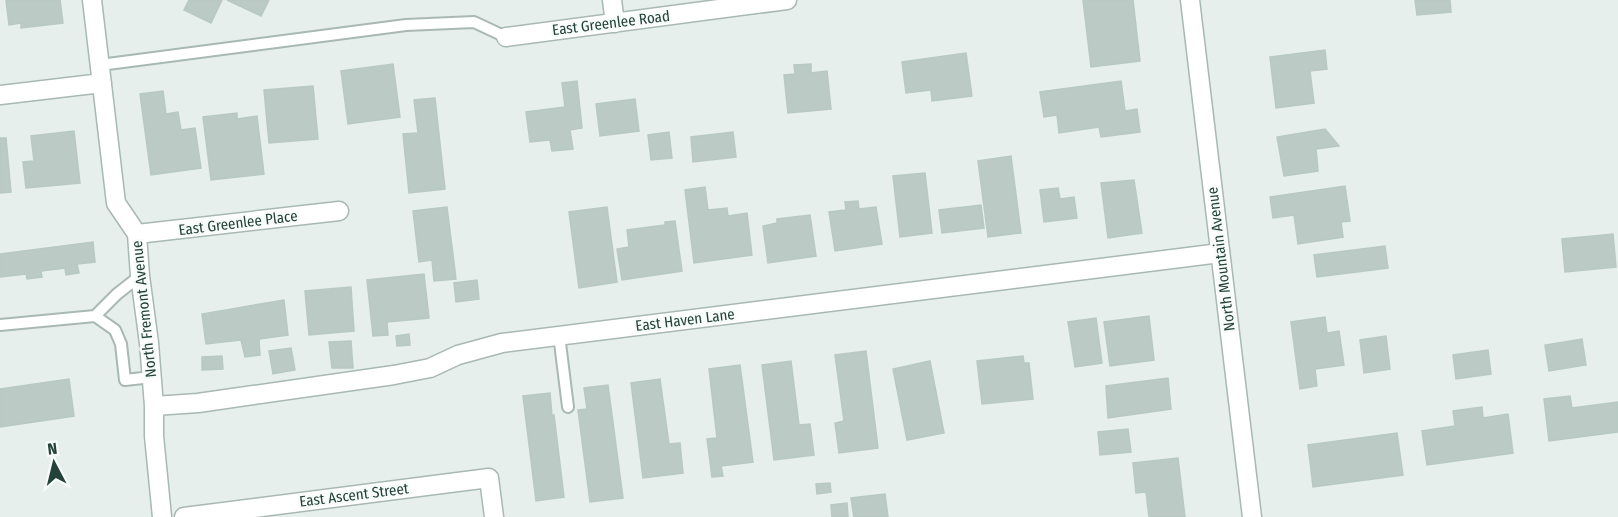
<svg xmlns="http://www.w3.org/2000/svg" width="1618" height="517" viewBox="0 0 1618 517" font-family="'Fira Sans Condensed',sans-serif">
  <rect width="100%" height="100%" fill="#e6efeb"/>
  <path fill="#bbcac4" stroke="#b8c9c2" stroke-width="1.5" d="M6 0H60L63 23 21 28V23L9 25Z
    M189 0H222L211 23 184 10Z
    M227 0H269L261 16Z
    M1083 0H1133L1140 61 1091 67Z
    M1415 0H1450L1451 12 1417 15Z
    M1325 50 1327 69 1310 71 1314 103 1276 108 1270 57Z
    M966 53 972 96 932 101 931 90 906 93 902 62Z
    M393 64 400 117 348 124 341 71Z
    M811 64V73L827 71 831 109 788 113 784 75 795 74 794 65Z
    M577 81 582 128 570 130 573 149 552 151 550 140 530 142 526 112 565 107 562 83Z
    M1121 81 1125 111 1137 109 1140 132 1101 137 1099 127 1059 133 1057 115 1044 117 1040 92Z
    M313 86 318 139 269 143 264 90Z
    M163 91 166 114 178 112 181 130 195 128 201 168 151 175 140 94Z
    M435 98 445 189 409 193 403 134 418 133 414 100Z
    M635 99 639 131 600 136 596 104Z
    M237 113V119L257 116 264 174 211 180 203 117Z
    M1325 129 1339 146 1316 149 1318 171 1284 176 1277 137Z
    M74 131 80 183 26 188 23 162 34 161 31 136Z
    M669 132 672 158 651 160 648 135Z
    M733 132 736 157 693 162 691 137Z
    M0 138H6L11 192 0 193Z
    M1011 156 1021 233 988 237 978 161Z
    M925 173 932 233 900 237 893 176Z
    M1134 180 1142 233 1108 238 1101 183Z
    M1345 186 1350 221 1341 222 1343 237 1298 244 1294 215 1273 218 1270 197Z
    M705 187 708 210 727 208 728 216 747 213 752 255 694 263 685 190Z
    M1058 188 1060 199 1074 197 1077 218 1044 222 1040 190Z
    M858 201 859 209 876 207 882 244 835 251 829 212 846 210 845 202Z
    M981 205 984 228 942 233 939 210Z
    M447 207 456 279 434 281 432 260 419 262 413 211Z
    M607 207 617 282 579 288 569 212Z
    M810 215 816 256 768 263 763 226 777 223V219Z
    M675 221 682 271 622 280 617 249 629 247 627 230 665 225V222Z
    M1613 234 1616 267 1565 272 1562 239Z
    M93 242 95 262 77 264 79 273 66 275 65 268 41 271 42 277 27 279 26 274 0 277V254Z
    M1385 246 1388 268 1317 277 1314 255Z
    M424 274 429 318 387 322 388 335 373 336 367 280Z
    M477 280 479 299 456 302 454 283Z
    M351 287 354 331 309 335 305 291Z
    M284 300 288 335 259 339 260 355 245 357 241 340 206 344 202 314Z
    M1149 316 1154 360 1110 366 1104 322Z
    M1325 317 1327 333 1339 331 1344 365 1315 369 1317 386 1300 389 1291 322Z
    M1096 318 1102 363 1075 367 1068 322Z
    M409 334 410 345 397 346 396 336Z
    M1386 336 1390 369 1364 373 1360 340Z
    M1582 339 1586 365 1549 371 1545 345Z
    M351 341 353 368H332L329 342Z
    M291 348 295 370 273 374 269 351Z
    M1488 350 1491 374 1456 379 1453 355Z
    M866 351 878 448 839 453 835 423 844 421 835 355Z
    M222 356 223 369 202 370V357Z
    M1023 356 1024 363H1029L1033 399 982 404 977 361Z
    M791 361 799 425 810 424 814 455 774 460 762 365Z
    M930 361 944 433 907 440 893 369Z
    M740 365 753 462 721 466 723 476 712 477 707 439 717 438 709 369Z
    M1168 378 1171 409 1108 418 1106 386Z
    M69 379 74 416 0 427V389Z
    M660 379 669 444 680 443 683 473 643 478 631 383Z
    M608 385 623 498 590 502 578 410 587 409 584 388Z
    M550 393 552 416 554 415 564 497 536 501 523 396Z
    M1570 396 1572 408 1618 402V432L1549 441 1544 399Z
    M1482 407 1483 418 1508 414 1513 453 1427 465 1422 431 1455 426 1453 411Z
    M1128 429 1131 452 1100 455 1098 432Z
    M1397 433 1403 475 1313 487 1308 445Z
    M1178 458 1185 517H1149L1146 492 1136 493 1133 463Z
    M830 483 831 492 817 494 816 484Z
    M885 494 888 517H854L851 498Z
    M847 503 848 517H832L831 505Z"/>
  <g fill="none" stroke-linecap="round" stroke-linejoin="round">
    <defs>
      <path id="service" d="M100 65 406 25 474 22 506 37
        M95 316 115 330 121 344 125 380 152 377
        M0 325 95 316 117 294 140 276
        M559 335 568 407"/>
      <path id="minor" d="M92 0 116 203 137 234 140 276 149 343 154 406V436L162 517
        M612 0 615 23
        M506 37 787 0
        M0 95 102 83
        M137 234 339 211
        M154 406 198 403 394 375 430 368 458 355 502 343 1220 253
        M184 517 489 478 494 517"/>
      <path id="tertiary" d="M1190 0 1252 517"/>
    </defs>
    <use href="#service" stroke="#a8b8b2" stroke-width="14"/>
    <use href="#minor" stroke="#a8b8b2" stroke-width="21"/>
    <use href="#tertiary" stroke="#a8b8b2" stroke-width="21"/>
    <use href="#service" stroke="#fff" stroke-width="10"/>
    <use href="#minor" stroke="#fff" stroke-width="18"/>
    <use href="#tertiary" stroke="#fff" stroke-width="18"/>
  </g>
  <g text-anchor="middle" stroke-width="5" stroke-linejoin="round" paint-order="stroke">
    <g font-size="15" fill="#24423a" stroke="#f7fbf9">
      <text transform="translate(611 23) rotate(-7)" y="5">East Greenlee Road</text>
      <text transform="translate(238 223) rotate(-7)" y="5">East Greenlee Place</text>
      <text transform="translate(1221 259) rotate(-97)" y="5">North Mountain Avenue</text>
      <text transform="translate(144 309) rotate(-96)" y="5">North Fremont Avenue</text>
      <text transform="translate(685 320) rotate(-7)" y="5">East Haven Lane</text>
      <text transform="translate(354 495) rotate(-7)" y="5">East Ascent Street</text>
    </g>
  </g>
  <g transform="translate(54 463) rotate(353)" stroke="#f7fbf9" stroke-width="4.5" paint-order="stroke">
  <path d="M0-4.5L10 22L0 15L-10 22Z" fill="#24423a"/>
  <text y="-9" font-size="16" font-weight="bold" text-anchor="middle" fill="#24423a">N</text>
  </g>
</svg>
